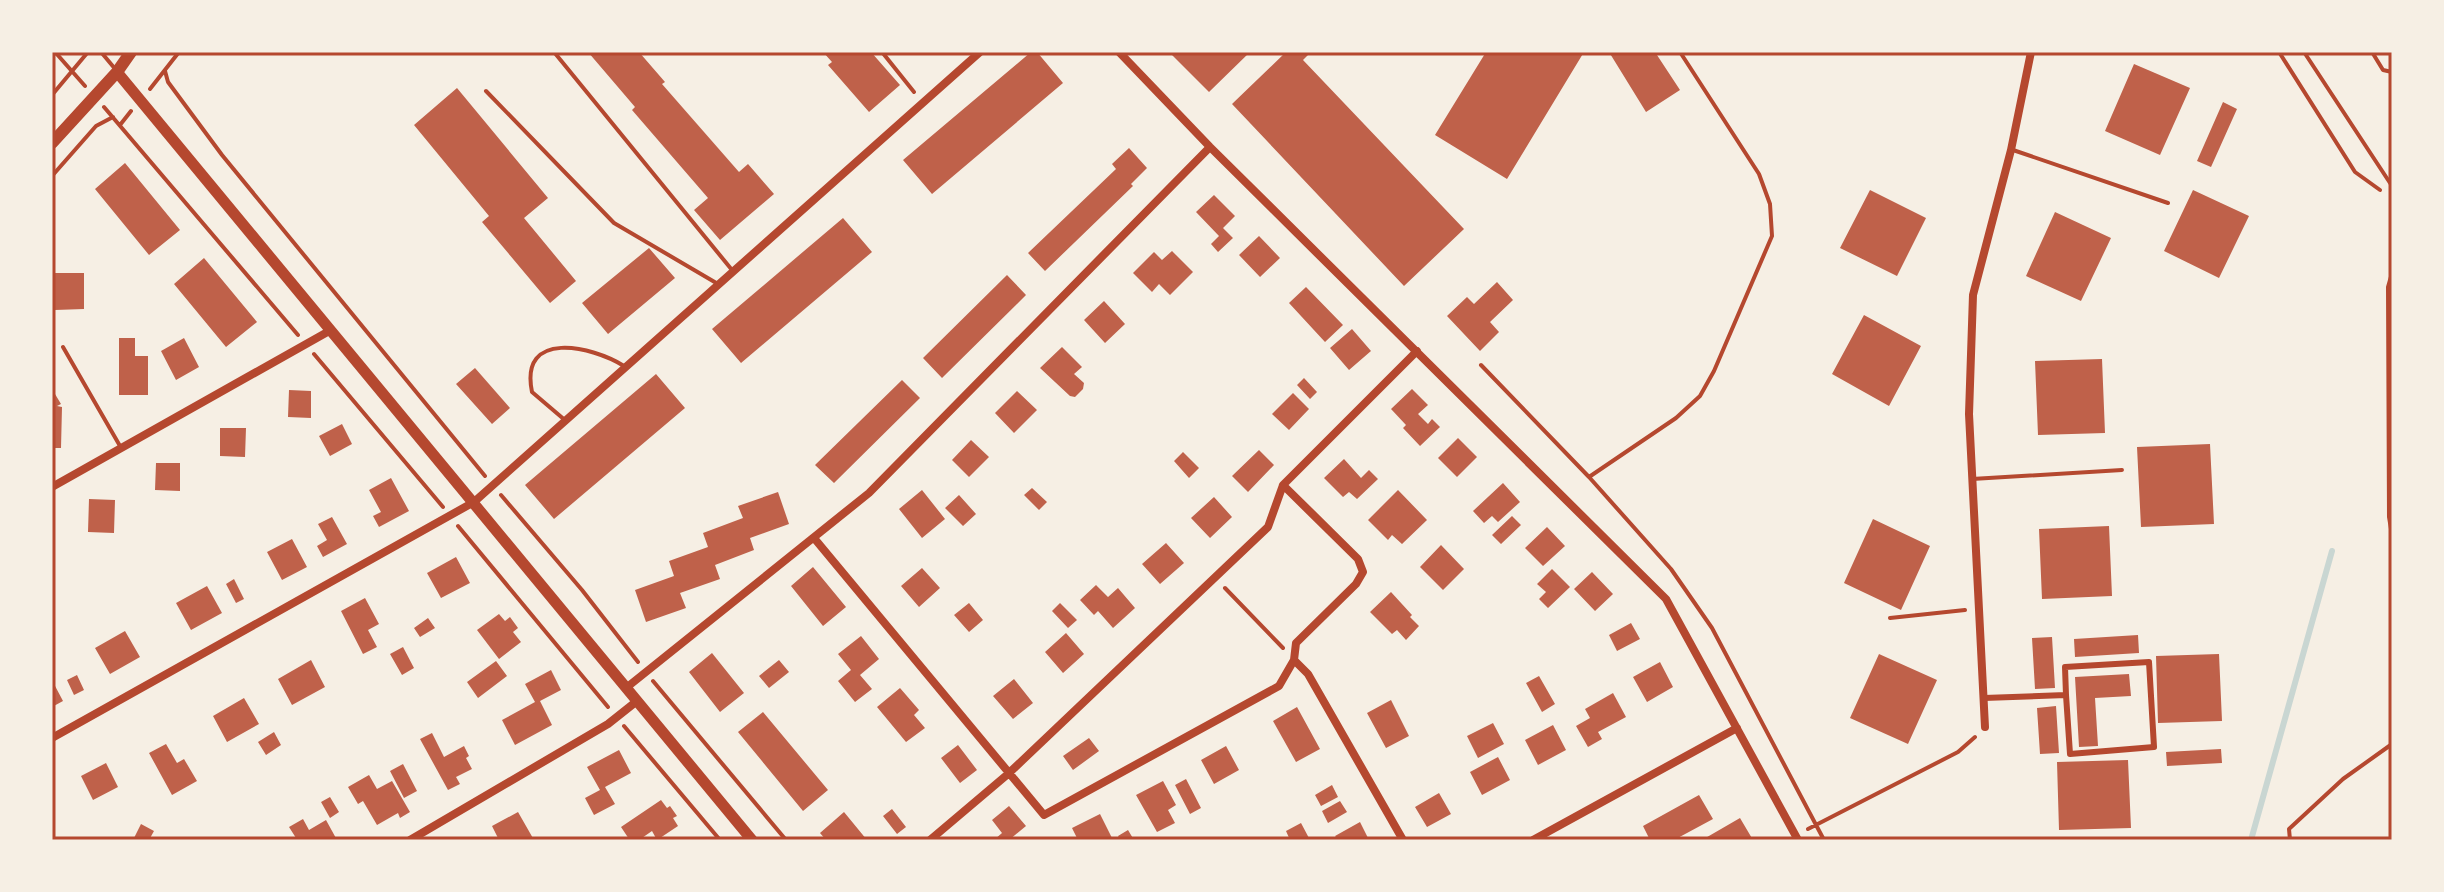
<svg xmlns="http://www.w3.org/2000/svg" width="2444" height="892" viewBox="0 0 2444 892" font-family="'Public Sans',sans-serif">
  <rect width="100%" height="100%" fill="#f6efe4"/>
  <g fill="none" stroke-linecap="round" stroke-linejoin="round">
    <path stroke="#c9d6d2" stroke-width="6" d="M2251 840 2332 551"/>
  </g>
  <path fill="#bf614a" d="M588 52H639L665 82 662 84 739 172 748 164 774 194 720 240 694 210 708 198 632 110 635 107Z
    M823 52H871L900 85 869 112 828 65 832 62Z
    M1031 52H1037L1063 83 932 194 903 160Z
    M1169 52H1250L1209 92Z
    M1286 52H1311L1303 60 1464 229 1404 286 1232 104Z
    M1486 52H1584L1507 179 1435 135Z
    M1609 52H1655L1680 90 1646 112Z
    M2134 64 2190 88 2160 155 2105 131Z
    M457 88 548 198 524 218 576 281 550 303 482 222 489 216 414 125Z
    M2223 102 2237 109 2211 167 2197 161Z
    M1129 148 1147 168 1131 184 1133 186 1045 271 1028 253 1116 169 1112 164Z
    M125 163 180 230 149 255 95 189Z
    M1870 190 1926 218 1897 276 1840 248Z
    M2193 190 2249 216 2219 278 2164 251Z
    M1214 195 1235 216 1223 228 1233 238 1218 252 1211 244 1219 236 1196 212Z
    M2055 212 2111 238 2081 301 2026 276Z
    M843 218 872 252 741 363 712 329Z
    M1259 236 1280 258 1260 277 1239 255Z
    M649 248 675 278 608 334 582 303Z
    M1172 251 1193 272 1170 295 1159 284 1152 292 1133 273 1154 252 1162 260Z
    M204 258 257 322 226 347 174 284Z
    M54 273H84V309L55 310Z
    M1007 275 1026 295 942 378 923 358Z
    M1497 282 1513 300 1490 322 1499 332 1480 351 1447 316 1467 297 1474 304Z
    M1306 287 1343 325 1325 342 1289 303Z
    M1104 301 1125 324 1105 343 1084 320Z
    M1864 315 1921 346 1889 406 1832 374Z
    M1352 329 1371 351 1349 370 1330 348Z
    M119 338H135V356H148V395H119Z
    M184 338 199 367 176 380 161 351Z
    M1062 347 1082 367 1074 374 1084 383 1083 389 1075 397 1070 396 1040 368Z
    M2102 359 2105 433 2038 435 2035 361Z
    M475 368 510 408 492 424 456 384Z
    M656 374 685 408 554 519 525 485Z
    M1304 378 1317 392 1310 399 1297 385Z
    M902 380 920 398 834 483 815 465Z
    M52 389 61 404 57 406 62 407 61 448H52Z
    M1412 389 1428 405 1418 414 1428 424 1432 419 1440 427 1420 446 1403 428 1406 425 1391 409Z
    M289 390 311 391V418L288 417Z
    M1017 391 1037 410 1014 433 995 413Z
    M1293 393 1309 409 1289 430 1272 414Z
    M342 424 352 444 330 456 319 436Z
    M220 428H246L245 457 220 456Z
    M1458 438 1477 457 1457 477 1438 458Z
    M971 440 989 457 969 477 952 460Z
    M2210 444 2214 524 2141 527 2137 447Z
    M1259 450 1274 465 1248 492 1232 476Z
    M1183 452 1199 468 1189 478 1174 461Z
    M1344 459 1361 478 1369 470 1378 479 1357 499 1349 492 1343 497 1324 478Z
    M156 463H180V491L155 490Z
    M391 478 409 511 379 527 373 516 381 512 369 490Z
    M1503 483 1520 502 1498 522 1492 516 1484 523 1473 511Z
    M1032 488 1047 502 1039 510 1024 495Z
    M922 490 945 519 922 538 899 509Z
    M1398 490 1427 520 1402 544 1392 535 1388 540 1368 520Z
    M778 492 789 524 750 538 754 550 715 565 720 579 680 593 686 608 646 622 635 590 674 576 669 561 708 547 703 533 743 518 738 506Z
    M959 495 976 514 963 526 945 508Z
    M1214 497 1232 517 1210 538 1191 518Z
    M89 499 115 500 114 533 88 532Z
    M1512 516 1521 525 1501 544 1492 535Z
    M332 517 347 544 323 557 317 546 327 540 318 524Z
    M1873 519 1930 546 1901 610 1844 583Z
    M2109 526 2112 596 2042 599 2039 529Z
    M1547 527 1565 546 1543 566 1525 548Z
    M292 539 307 567 282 580 267 552Z
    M1166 543 1184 563 1160 584 1142 564Z
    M1441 545 1464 569 1443 590 1420 567Z
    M456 557 470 583 441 598 427 573Z
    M813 567 846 607 823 626 791 586Z
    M922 568 940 588 919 607 901 586Z
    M1552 569 1570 587 1548 608 1539 599 1546 592 1537 584Z
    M1592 572 1613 594 1595 611 1574 589Z
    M234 579 244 599 236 603 226 584Z
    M1096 585 1108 597 1118 588 1135 608 1113 628 1098 611 1094 615 1080 600Z
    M207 586 222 613 191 630 176 603Z
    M1391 592 1412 615 1410 617 1419 626 1406 640 1397 630 1392 634 1370 612Z
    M365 598 379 624 368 630 377 647 363 654 341 611Z
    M969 603 983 620 969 632 954 615Z
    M1060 603 1077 620 1068 628 1052 611Z
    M499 614 505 621 510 617 518 628 513 632 521 642 499 659 477 630Z
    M428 618 435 628 420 637 414 628Z
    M1631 623 1640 639 1617 651 1609 635Z
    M125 631 140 657 110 674 95 648Z
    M1066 633 1084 654 1063 673 1045 652Z
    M2138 635 2139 653 2075 657 2074 639Z
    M861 636 879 659 860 675 872 689 855 702 838 681 851 670 838 654Z
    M2052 637 2055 688 2035 689 2032 638Z
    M403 647 414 668 402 675 390 654Z
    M712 653 744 693 720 712 689 672Z
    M1879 654 1937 680 1908 744 1850 718Z
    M2219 654 2222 721 2158 723 2156 656Z
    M311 660 325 687 292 705 278 679Z
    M779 660 789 672 769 688 759 676Z
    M496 661 507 676 478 698 467 682Z
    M1660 662 1673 687 1647 702 1633 677Z
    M551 670 561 690 540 701 552 725 515 745 502 720 535 702 525 684Z
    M2129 674 2131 696 2095 698 2098 746 2079 747 2075 677Z
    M77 675 84 690 74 695 67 680Z
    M1539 676 1555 704 1542 712 1526 683Z
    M1014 679 1033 703 1013 719 993 696Z
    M54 684 63 701 52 707V685Z
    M900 688 919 710 914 715 925 728 906 742 877 707Z
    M1613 693 1626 717 1598 732 1602 739 1588 747 1576 726 1590 718 1585 709Z
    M244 698 259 724 227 742 213 716Z
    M1391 700 1409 736 1386 748 1367 713Z
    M2056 706 2059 753 2040 754 2037 708Z
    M1297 707 1320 749 1296 762 1273 721Z
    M763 712 828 790 803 811 738 732Z
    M1493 723 1504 744 1478 758 1467 736Z
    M1553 725 1566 750 1538 765 1525 740Z
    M274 732 281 745 266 755 258 742Z
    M432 733 444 757 464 746 469 756 466 758 472 769 456 777 460 784 448 790 420 739Z
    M1089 738 1099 751 1073 770 1063 756Z
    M166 744 177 763 184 759 197 781 172 795 149 753Z
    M958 745 977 770 960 783 941 758Z
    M1226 746 1239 770 1214 784 1201 760Z
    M2221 749 2222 763 2167 766 2166 752Z
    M619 750 631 773 605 787 615 804 594 815 585 798 600 790 587 767Z
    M1498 757 1510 780 1482 795 1470 772Z
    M2128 760 2131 828 2059 830 2057 762Z
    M106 763 118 787 93 800 81 776Z
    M403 764 417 791 404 798 390 771Z
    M369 775 377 789 392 781 410 812 400 818 398 813 377 825 363 801 358 804 348 787Z
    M1186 779 1201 808 1190 814 1175 785Z
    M1163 781 1176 805 1168 810 1175 823 1157 832 1136 795Z
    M1332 785 1338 797 1321 806 1315 795Z
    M1439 793 1451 814 1427 827 1415 807Z
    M1699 795 1713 819 1674 840H1650L1643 826Z
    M330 797 339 812 330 818 321 802Z
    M661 800 667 808 670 806 677 816 673 818 678 826 657 840 652 831 639 840 629 839 621 827Z
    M1340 801 1347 812 1328 823 1322 811Z
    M1009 806 1026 826 1009 840H994L1002 833 992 820Z
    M892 809 906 827 897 834 883 816Z
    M518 812 534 840H499L492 826Z
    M844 812 867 840H826L820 833Z
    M1100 814 1113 840H1078L1072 828Z
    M1740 818 1753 840H1702Z
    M303 819 309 830 326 820 337 840 296 838 289 827Z
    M1360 822 1369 840H1338L1335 836Z
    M1301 823 1310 840H1290L1286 831Z
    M141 824 154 831 149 840H133Z
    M1128 830 1134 840H1120L1118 836Z"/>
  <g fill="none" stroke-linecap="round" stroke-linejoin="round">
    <path stroke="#b5482f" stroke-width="4" d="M55 52 85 86
      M882 52 914 92
      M2279 52 2355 172 2380 190
      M165 71 168 82 222 155 485 476
      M150 89 179 52
      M52 95 88 52
      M104 107 298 335
      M120 125 131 111
      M52 176 96 126 113 117
      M2392 273 2388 287 2389 517 2392 535
      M314 354 443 507
      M1481 365 1589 477 1671 569 1712 628 1824 840
      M1589 477 1676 418 1700 396 1714 371 1772 236 1770 204 1759 174 1680 52
      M501 495 582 590 638 662
      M458 526 608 707
      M1225 588 1283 648
      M1890 618 1965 610
      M653 681 786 840
      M624 726 720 840
      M1808 829 1958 752 1975 737
      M2290 840 2289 829 2343 779 2392 744"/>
    <path stroke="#b5482f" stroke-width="4" d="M101 52 116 70
      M554 52 732 270
      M2304 52 2392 186
      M2372 52 2383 70 2392 72
      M486 91 614 223 718 284
      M2013 150 2168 203
      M2392 240V241
      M63 347 120 446
      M566 421 532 392C519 329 592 346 624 366
      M1972 479 2122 470"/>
    <path stroke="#b5482f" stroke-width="6" d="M1984 698 2066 695 2065 667 2149 662 2154 747 2070 754 2066 695"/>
    <path stroke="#b5482f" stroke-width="8" d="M1119 52 1210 147 1666 599 1798 840
      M52 487 331 330
      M814 538 1044 815 1279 686 1294 660 1296 643 1356 584 1363 572 1358 559 1283 485
      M1294 660 1308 674 1403 840
      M626 688 869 493 1210 147
      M1985 727 1969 414 1973 295 2011 150 2031 52
      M52 738 474 502 980 52
      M410 840 608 724 637 701
      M930 840 1008 774 1268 527 1283 485 1417 351
      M1533 840 1737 728"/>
    <path stroke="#b5482f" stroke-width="11" d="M117 72 752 840"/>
    <path stroke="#b5482f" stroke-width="12" d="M52 143 117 72 131 52"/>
  </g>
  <rect width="2444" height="892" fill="none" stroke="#f6efe4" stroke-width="108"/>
  <rect x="54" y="54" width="2336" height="784" fill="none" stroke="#b5482f" stroke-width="3"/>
</svg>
